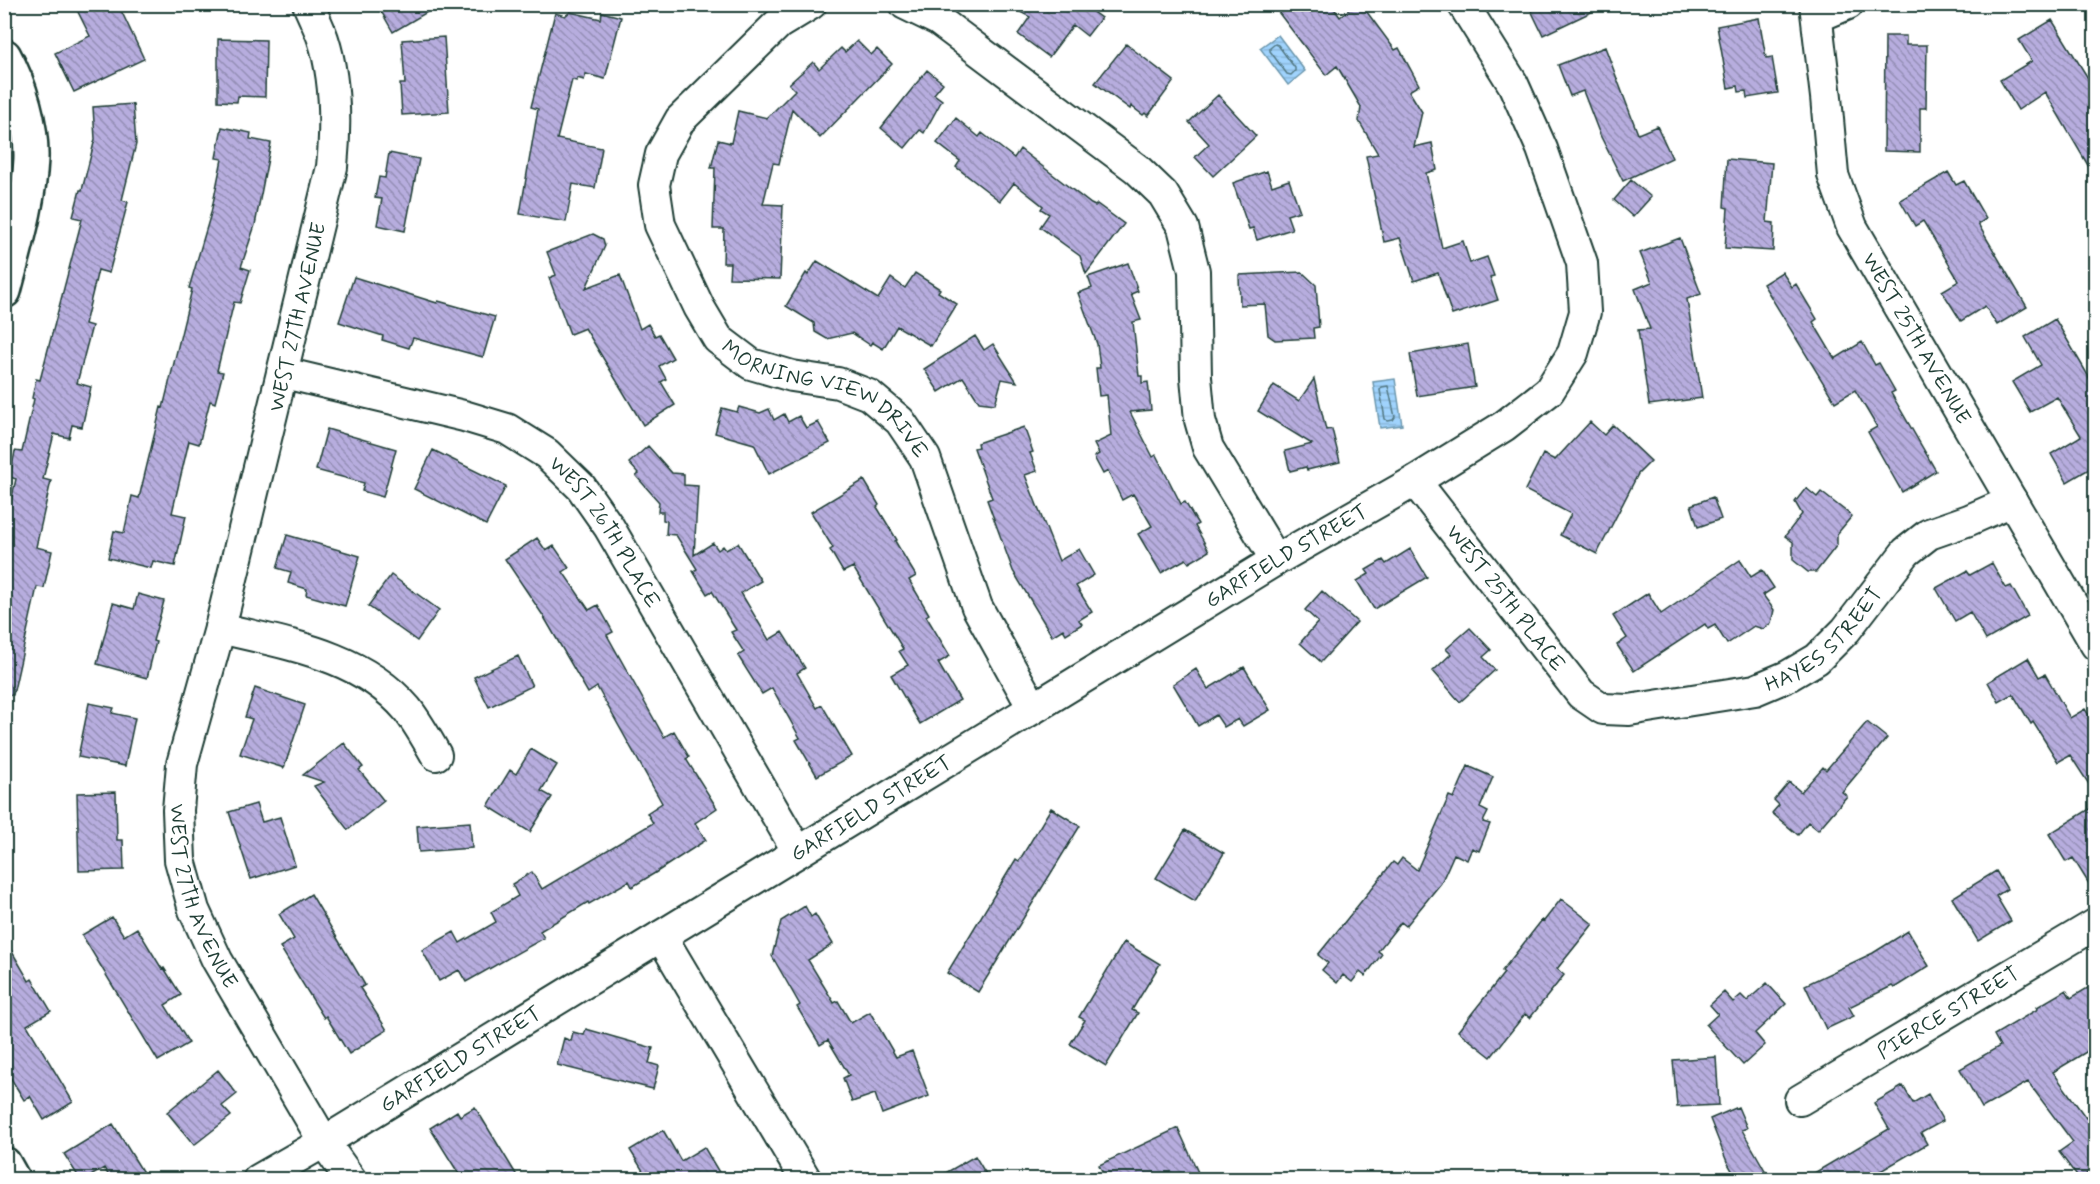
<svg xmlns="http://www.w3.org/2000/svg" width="2100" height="1184" viewBox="0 0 2100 1184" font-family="Mynerve,sans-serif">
  <defs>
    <pattern id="water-rules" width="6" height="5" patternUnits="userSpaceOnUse" patternTransform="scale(1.5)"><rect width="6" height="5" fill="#a0d3fd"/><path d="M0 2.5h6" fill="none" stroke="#89b6d9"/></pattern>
    <pattern id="building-back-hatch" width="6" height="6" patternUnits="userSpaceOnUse" patternTransform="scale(1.5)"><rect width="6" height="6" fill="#b7adde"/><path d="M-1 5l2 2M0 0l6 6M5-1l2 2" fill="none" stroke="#948eb5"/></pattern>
  </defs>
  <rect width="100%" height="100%" fill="#fff"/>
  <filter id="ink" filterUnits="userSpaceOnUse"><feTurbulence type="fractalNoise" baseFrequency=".0167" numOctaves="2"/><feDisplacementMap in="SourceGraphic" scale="12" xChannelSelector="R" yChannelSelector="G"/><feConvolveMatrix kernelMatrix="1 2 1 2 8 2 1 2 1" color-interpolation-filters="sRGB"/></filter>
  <g filter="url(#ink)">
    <path fill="url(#water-rules)" stroke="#6c97ad" stroke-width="1.5" d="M1278 35 1305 71 1288 85 1260 48Z
      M1395 379 1402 425 1380 428 1373 382Z"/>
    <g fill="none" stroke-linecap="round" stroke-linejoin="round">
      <path stroke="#537984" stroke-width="1.5" d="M1275 44 1278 45 1295 68V71L1291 75 1287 74 1270 51V48Z
        M1388 386 1395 417 1393 420 1388 421 1385 419 1380 390 1382 387Z"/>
    </g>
    <path fill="url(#building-back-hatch)" stroke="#1f3d34" stroke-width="1.5" d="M74 4H118L144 59 74 92 55 53 90 36Z
      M377 4H441L393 32Z
      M1005 4H1088L1086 7 1101 18 1087 36 1073 25 1049 57 1018 34 1030 17Z
      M1272 4H1331L1340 17 1356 4H1361L1395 50 1399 48 1419 85 1409 91 1422 112 1414 147 1432 143 1437 170 1426 173 1442 248 1463 241 1470 263 1487 257 1494 276 1490 277 1498 300 1452 315 1438 273 1414 281 1400 238 1384 242 1366 156 1378 154 1359 121 1361 107 1337 66 1326 75Z
      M1528 4H1608L1543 35Z
      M570 12 601 19 602 12 621 17 605 79 586 74 584 80 577 78V81L572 80 557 139 602 148 595 188 573 184 566 222 520 214 538 109 531 107 555 13 565 16Z
      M1759 18 1766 58 1772 57 1778 93 1747 98 1746 91 1739 92 1738 86 1728 88 1717 26Z
      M2052 20 2096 91V179L2045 92 2018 110 2000 80 2032 61 2019 40Z
      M1885 36H1906V45H1927L1926 108H1920V152L1884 151Z
      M444 37 449 112 402 115 400 84H405L402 40Z
      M218 39 266 40 265 97 238 96 237 102 218 101Z
      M857 41 871 55 877 49 892 64 820 138 792 109 779 164 773 163 763 204 783 205 780 279 729 278 730 263H723L724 229H713L715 168H711L718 140 731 143 738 111 767 118 795 90 789 84 813 62 819 69 841 48 845 52Z
      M1126 44 1174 81 1148 116 1145 113 1143 115 1131 106 1130 109 1095 83Z
      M1605 47 1638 134 1657 126 1672 158 1623 181 1600 135 1583 91 1570 96 1558 65Z
      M927 70 943 83 934 94 942 100 924 133 920 130 905 148 881 128Z
      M1218 95 1256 136 1213 176 1195 157 1209 144 1189 122Z
      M133 104 136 144 122 200 128 202 109 273 98 270 85 324 92 326 77 383 91 387 82 427 72 425 69 438 54 434 43 479 51 481 36 547 52 551 44 588 37 587 13 695H4V531L16 479 10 477 15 451 22 452 34 399 32 398 36 379 40 380 82 219 73 217 80 190H82L95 139 93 107Z
      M956 118 979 137 982 133 1014 158 1020 149 1091 204 1095 206 1097 204 1124 224 1086 274 1080 256 1040 227 1049 214 1041 209 1043 206 1014 183 1000 201 956 167 960 161 937 143Z
      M222 127 251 133 250 139 271 143 255 225 241 267 250 270 240 303 234 302 217 371 223 372 215 403 210 401 199 444 189 441 172 513 186 516 175 566 153 561 151 568 108 558 114 531 124 533 132 496 139 498 161 407 163 408 192 289 189 288 211 213 222 159 216 158Z
      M389 153 419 159 405 231 377 225 382 199 375 198 379 177 385 178Z
      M1727 159 1772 163 1767 222 1774 223 1773 251 1725 248 1728 208 1724 207Z
      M1267 171 1272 186 1289 180 1300 211 1287 215 1292 229 1257 240 1253 228 1249 229 1233 183Z
      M1948 172 1956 185 1964 181 1986 219 1978 224 2027 307 1997 325 1985 306 1961 321 1942 291 1959 281 1923 221 1915 226 1900 200Z
      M1631 180 1651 197 1633 217 1614 200Z
      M593 234 603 239 605 246 586 288 620 275 640 329 648 324 655 336 659 334 673 358 659 366 666 379 661 382 675 405 643 425 585 328 570 334 549 278 556 275 547 252Z
      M1680 238 1701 294 1687 299 1702 398 1649 405 1638 330 1650 329 1635 289 1652 282 1640 253Z
      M817 261 878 299 891 278 905 288 915 273 940 289 938 292 957 304 931 346 897 326 883 349 872 342 870 345 852 333 827 339 815 332 814 323 786 306 806 273 808 275Z
      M1128 263 1138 291 1131 294 1141 320 1133 322 1139 376H1142V383L1148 382 1151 410 1130 412 1153 457 1156 455 1181 504 1185 502 1198 524 1195 526 1209 551 1189 563 1186 559 1161 573 1138 534 1152 526 1133 494 1122 500 1108 471 1103 474 1094 457 1099 454 1094 444 1111 436 1107 395 1099 396 1096 368H1100L1097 344 1078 293 1092 288 1088 277Z
      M1302 272 1316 285 1319 327 1313 328 1314 338 1275 340 1268 335 1265 304 1240 305 1239 275Z
      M1782 272 1792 287 1796 284 1817 319 1813 322 1835 359 1862 342 1875 365 1879 363 1895 391 1891 393 1936 471 1902 492 1868 432 1877 427 1855 390 1835 402 1763 284Z
      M354 277 437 303 438 301 495 317 483 357 413 338 409 348 382 340 383 336 339 322Z
      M2055 319 2096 389V465L2067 482 2051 454 2081 436 2057 397 2030 412 2012 382 2041 365 2025 337Z
      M975 336 984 350 993 344 1017 382 1002 379 995 404 979 402 963 377 939 392 924 369Z
      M1468 344 1475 387 1417 396 1410 354Z
      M1314 379 1326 430 1332 429 1340 462 1307 470 1306 467 1290 471 1285 451 1312 444 1258 411 1274 385 1299 401Z
      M739 407 760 413 769 409 774 420 784 414 788 422 799 416 806 428 818 422 830 443 769 474 754 444 715 433 722 408 737 412Z
      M1590 422 1604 435 1613 425 1651 461 1638 474 1597 554 1560 535 1571 514 1525 490 1543 454 1555 460Z
      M1024 427 1033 452 1030 453 1037 471 1025 475 1059 561 1079 549 1094 575 1076 586 1092 612 1079 620 1082 624 1066 634 1063 629 1052 636 1013 571 987 500 992 498 974 448 978 447 977 443Z
      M327 429 396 449 383 497 362 491 364 483 316 470Z
      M648 446 672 473 684 474V485L698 486 694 555 713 543 718 550 723 546 726 550 738 543 761 581 741 593 769 640 782 632 805 668 797 673 817 708 822 705 852 756 817 776 796 740 800 738 772 688 762 694 738 656 744 652 731 632 736 630 712 591 707 594 693 571 697 569 676 535 666 534 667 521 663 520V512H658L659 502 636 476 639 474 629 463Z
      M433 450 506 486 486 525 414 489Z
      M864 480 879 505 877 507 897 540 895 541 916 576 909 580 929 614 926 616 950 656 938 663 960 700 920 724 891 675 908 665 899 651 903 649 853 567 843 572 830 550 833 548 811 512Z
      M1806 488 1817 497 1821 492 1852 516 1837 534V545L1816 572H1808L1793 560V542L1785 536 1802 514 1795 502Z
      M1713 497 1721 519 1698 527 1691 505Z
      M287 535 360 556 345 606 306 595 307 589 288 583 291 572 277 568Z
      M537 538 546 551 554 546 569 568 563 572 589 610 598 605 613 632 607 635 664 737 674 731 689 757 686 759 717 808 695 823 706 840 655 873 632 887 629 881 589 904 588 902 540 931 544 938 466 982 459 970 439 981 422 950 454 932 460 943 496 922 491 912 518 896 512 884 532 872 542 889 653 823 647 813 662 803 597 687 588 693 544 617 505 559Z
      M1410 549 1427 577 1374 609 1357 581 1369 574 1366 570 1383 560 1386 564Z
      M1740 560 1751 577 1762 570 1774 588 1763 595 1774 610 1771 623 1763 629 1754 626 1727 644 1715 625 1708 629 1705 624 1634 671 1617 645 1627 638 1613 616 1648 593 1661 614Z
      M1992 563 2006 588 2011 586 2028 616 1986 640 1970 612 1955 621 1936 588 1967 571 1970 575Z
      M391 575 439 610 417 641 368 606Z
      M1322 591 1357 622 1321 662 1300 643 1318 622 1305 610Z
      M138 594 164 601 153 641 156 642 147 678 97 664 113 603 134 609Z
      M1470 628 1491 650 1483 657 1495 670 1460 702 1433 671 1451 654 1446 649Z
      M518 656 532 686 489 707 474 677Z
      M2028 658 2039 677 2045 674 2070 718 2085 709 2096 726V795L2070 755 2058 762 2033 722 2031 724 2013 694 1999 702 1988 682Z
      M1244 667 1270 710 1243 726 1238 719 1224 727 1216 715 1198 726 1173 684 1196 669 1208 689Z
      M255 688 305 705 284 768 240 754 252 719 245 717Z
      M89 703 114 708 112 713 135 718 125 766 78 757Z
      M1867 722 1887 738 1842 792 1847 796 1818 830 1808 822 1798 835 1772 813 1779 805 1774 800 1789 782 1801 792 1823 767 1826 770Z
      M344 743 363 767 359 770 384 801 348 830 314 786 324 782 303 775Z
      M531 749 557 765 541 791 552 797 530 832 488 806 510 770 516 774Z
      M1468 766 1493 777 1480 808 1488 812 1483 822 1490 824 1479 851 1472 848 1467 860 1454 854 1441 883 1406 926 1401 922 1378 951 1382 954 1365 976 1360 972 1352 982 1343 975 1337 983 1322 970 1328 963 1318 955 1393 862 1397 865 1402 858 1417 870 1449 796 1454 798Z
      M116 792 117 840H123L124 870 79 871 77 793Z
      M256 804 262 822 280 817 295 865 251 879 229 812Z
      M2096 805V895L2073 858 2066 862 2049 834Z
      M1051 808 1080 826 978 992 947 973 1016 859 1019 861Z
      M470 822 472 848 419 852 417 826Z
      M1185 830 1224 853 1195 901 1156 878Z
      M1996 871 2007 889 1996 896 2011 921 1978 941 1952 898Z
      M311 894 365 985 360 988 387 1030 349 1054 326 1016 324 1018 280 947 294 939 279 914Z
      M1561 899 1593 924 1557 969 1564 975 1530 1018 1525 1014 1491 1057 1458 1031 1504 973 1502 971 1542 920 1544 921Z
      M805 906 811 917 815 914 833 944 808 960 834 1003 838 1001 851 1023 870 1012 896 1057 912 1051 929 1096 882 1114 875 1094 852 1102 843 1078 849 1075 828 1040 820 1045 797 1007 800 1005 772 956 781 921Z
      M112 917 124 936 137 928 162 969 164 968 181 995 165 1005 189 1043 158 1061 82 935Z
      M1908 931 1929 966 1894 988 1892 986 1849 1007 1854 1016 1826 1029 1805 985 1873 953Z
      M4 938 29 981 32 979 51 1011 27 1025 73 1102 44 1120 30 1096 24 1100 4 1067Z
      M1124 942 1160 964 1132 1010 1138 1013 1106 1066 1070 1044 1085 1020 1079 1017Z
      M1767 983 1786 1004 1755 1033 1765 1045 1743 1065 1706 1025 1718 1014 1710 1005 1724 992 1733 1002 1741 995 1747 1001Z
      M2096 983V1046L2053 1072 2086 1118 2088 1116 2096 1126V1167L2079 1179 2059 1152 2073 1142 2028 1082 1982 1108 1960 1069 2000 1046 1994 1035 2038 1009 2037 1007 2066 990 2071 998Z
      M586 1029 653 1048 649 1063 659 1066 653 1089 557 1065 564 1038 571 1041 573 1032 584 1035Z
      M1716 1057 1719 1105 1677 1107 1673 1060Z
      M218 1070 237 1094 222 1106 231 1116 194 1145 167 1112Z
      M1903 1086 1913 1103 1928 1094 1943 1121 1921 1133 1927 1144 1867 1179H1804L1889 1129 1874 1103Z
      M475 1107 519 1179H462L430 1128 457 1111 460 1116Z
      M1738 1107 1747 1128 1742 1130 1770 1179H1737L1727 1162 1710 1119Z
      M113 1124 147 1179H111L104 1168 86 1179H80L64 1154Z
      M1178 1128 1201 1179H1106L1099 1165Z
      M663 1130 681 1161 704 1147 723 1179H648L630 1150Z
      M975 1156 989 1179H935Z"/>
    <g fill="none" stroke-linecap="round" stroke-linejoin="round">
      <defs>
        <g id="minor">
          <path d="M308 4C313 16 319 27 323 39 336 79 336 125 332 167L220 628C285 644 360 654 407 709 418 723 427 739 436 755"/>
          <path id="s1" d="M811 4 778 24 680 120 661 154 654 185 660 225 699 307 718 339 751 364 792 376 838 383 869 395 900 421 925 458 977 607 1033 708"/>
          <path d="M905 4 938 20 1137 169 1163 194 1183 227 1194 271 1196 377 1200 420 1208 448 1276 560"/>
          <path id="s2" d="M1815 4 1826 97 1833 175 1852 227 2096 645"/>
          <path d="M1817 17 1848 4"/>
          <path id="s3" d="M284 373 464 416 507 429 547 454 581 487 609 527 798 852"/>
          <path id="s4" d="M1415 481 1581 694 1603 709 1629 710 1755 690 1788 676 1817 659 1846 630 1906 552 1929 534 1969 520 2012 501"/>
          <path id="s5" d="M220 628 182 764 178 810 180 860 194 910 217 960 324 1142 351 1180"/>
          <path d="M661 936 806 1180"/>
          <path id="s6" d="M1800 1100 2096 924"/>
          <path id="s7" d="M258 1180 324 1142 1276 560 1415 481 1504 426 1549 391 1573 353 1585 312 1582 263 1542 149 1513 84 1463 4"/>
        </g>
        <path id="tertiary" d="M4 56C20 85 32 125 31 159 29 203 15 248 4 291
          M4 1164 13 1180"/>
      </defs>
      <use href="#minor" stroke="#1f3d34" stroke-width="34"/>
      <use href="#tertiary" stroke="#1f3d34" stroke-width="38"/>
      <use href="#minor" stroke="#fff" stroke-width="30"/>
      <use href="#tertiary" stroke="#fff" stroke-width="33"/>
    </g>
  </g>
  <g text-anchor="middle" stroke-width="4.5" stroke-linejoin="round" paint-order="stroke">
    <g font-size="21" fill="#1f3d34" stroke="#fff">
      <text transform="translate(297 317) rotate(-77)" y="7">WEST 27TH AVENUE</text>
      <text dy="7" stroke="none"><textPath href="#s2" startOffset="356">WEST 25TH AVENUE</textPath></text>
      <text dy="7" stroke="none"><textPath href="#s1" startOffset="542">MORNING VIEW DRIVE</textPath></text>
      <text dy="7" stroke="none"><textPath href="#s3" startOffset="375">WEST 26TH PLACE</textPath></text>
      <text dy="7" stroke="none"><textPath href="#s7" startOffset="1203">GARFIELD STREET</textPath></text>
      <text dy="7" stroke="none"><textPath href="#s4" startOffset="148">WEST 25TH PLACE</textPath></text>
      <text dy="7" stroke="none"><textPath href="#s4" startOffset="537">HAYES STREET</textPath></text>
      <text dy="7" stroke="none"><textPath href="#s7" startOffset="717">GARFIELD STREET</textPath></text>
      <text dy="7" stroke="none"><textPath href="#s5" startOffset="278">WEST 27TH AVENUE</textPath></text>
      <text dy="7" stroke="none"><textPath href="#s6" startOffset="172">PIERCE STREET</textPath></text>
      <text dy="7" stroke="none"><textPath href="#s7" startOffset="236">GARFIELD STREET</textPath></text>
    </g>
  </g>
  <rect width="2100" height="1184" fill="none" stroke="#fff" stroke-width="24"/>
  <rect x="12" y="12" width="2076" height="1160" fill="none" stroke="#1f3d34" stroke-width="2" filter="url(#ink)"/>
</svg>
